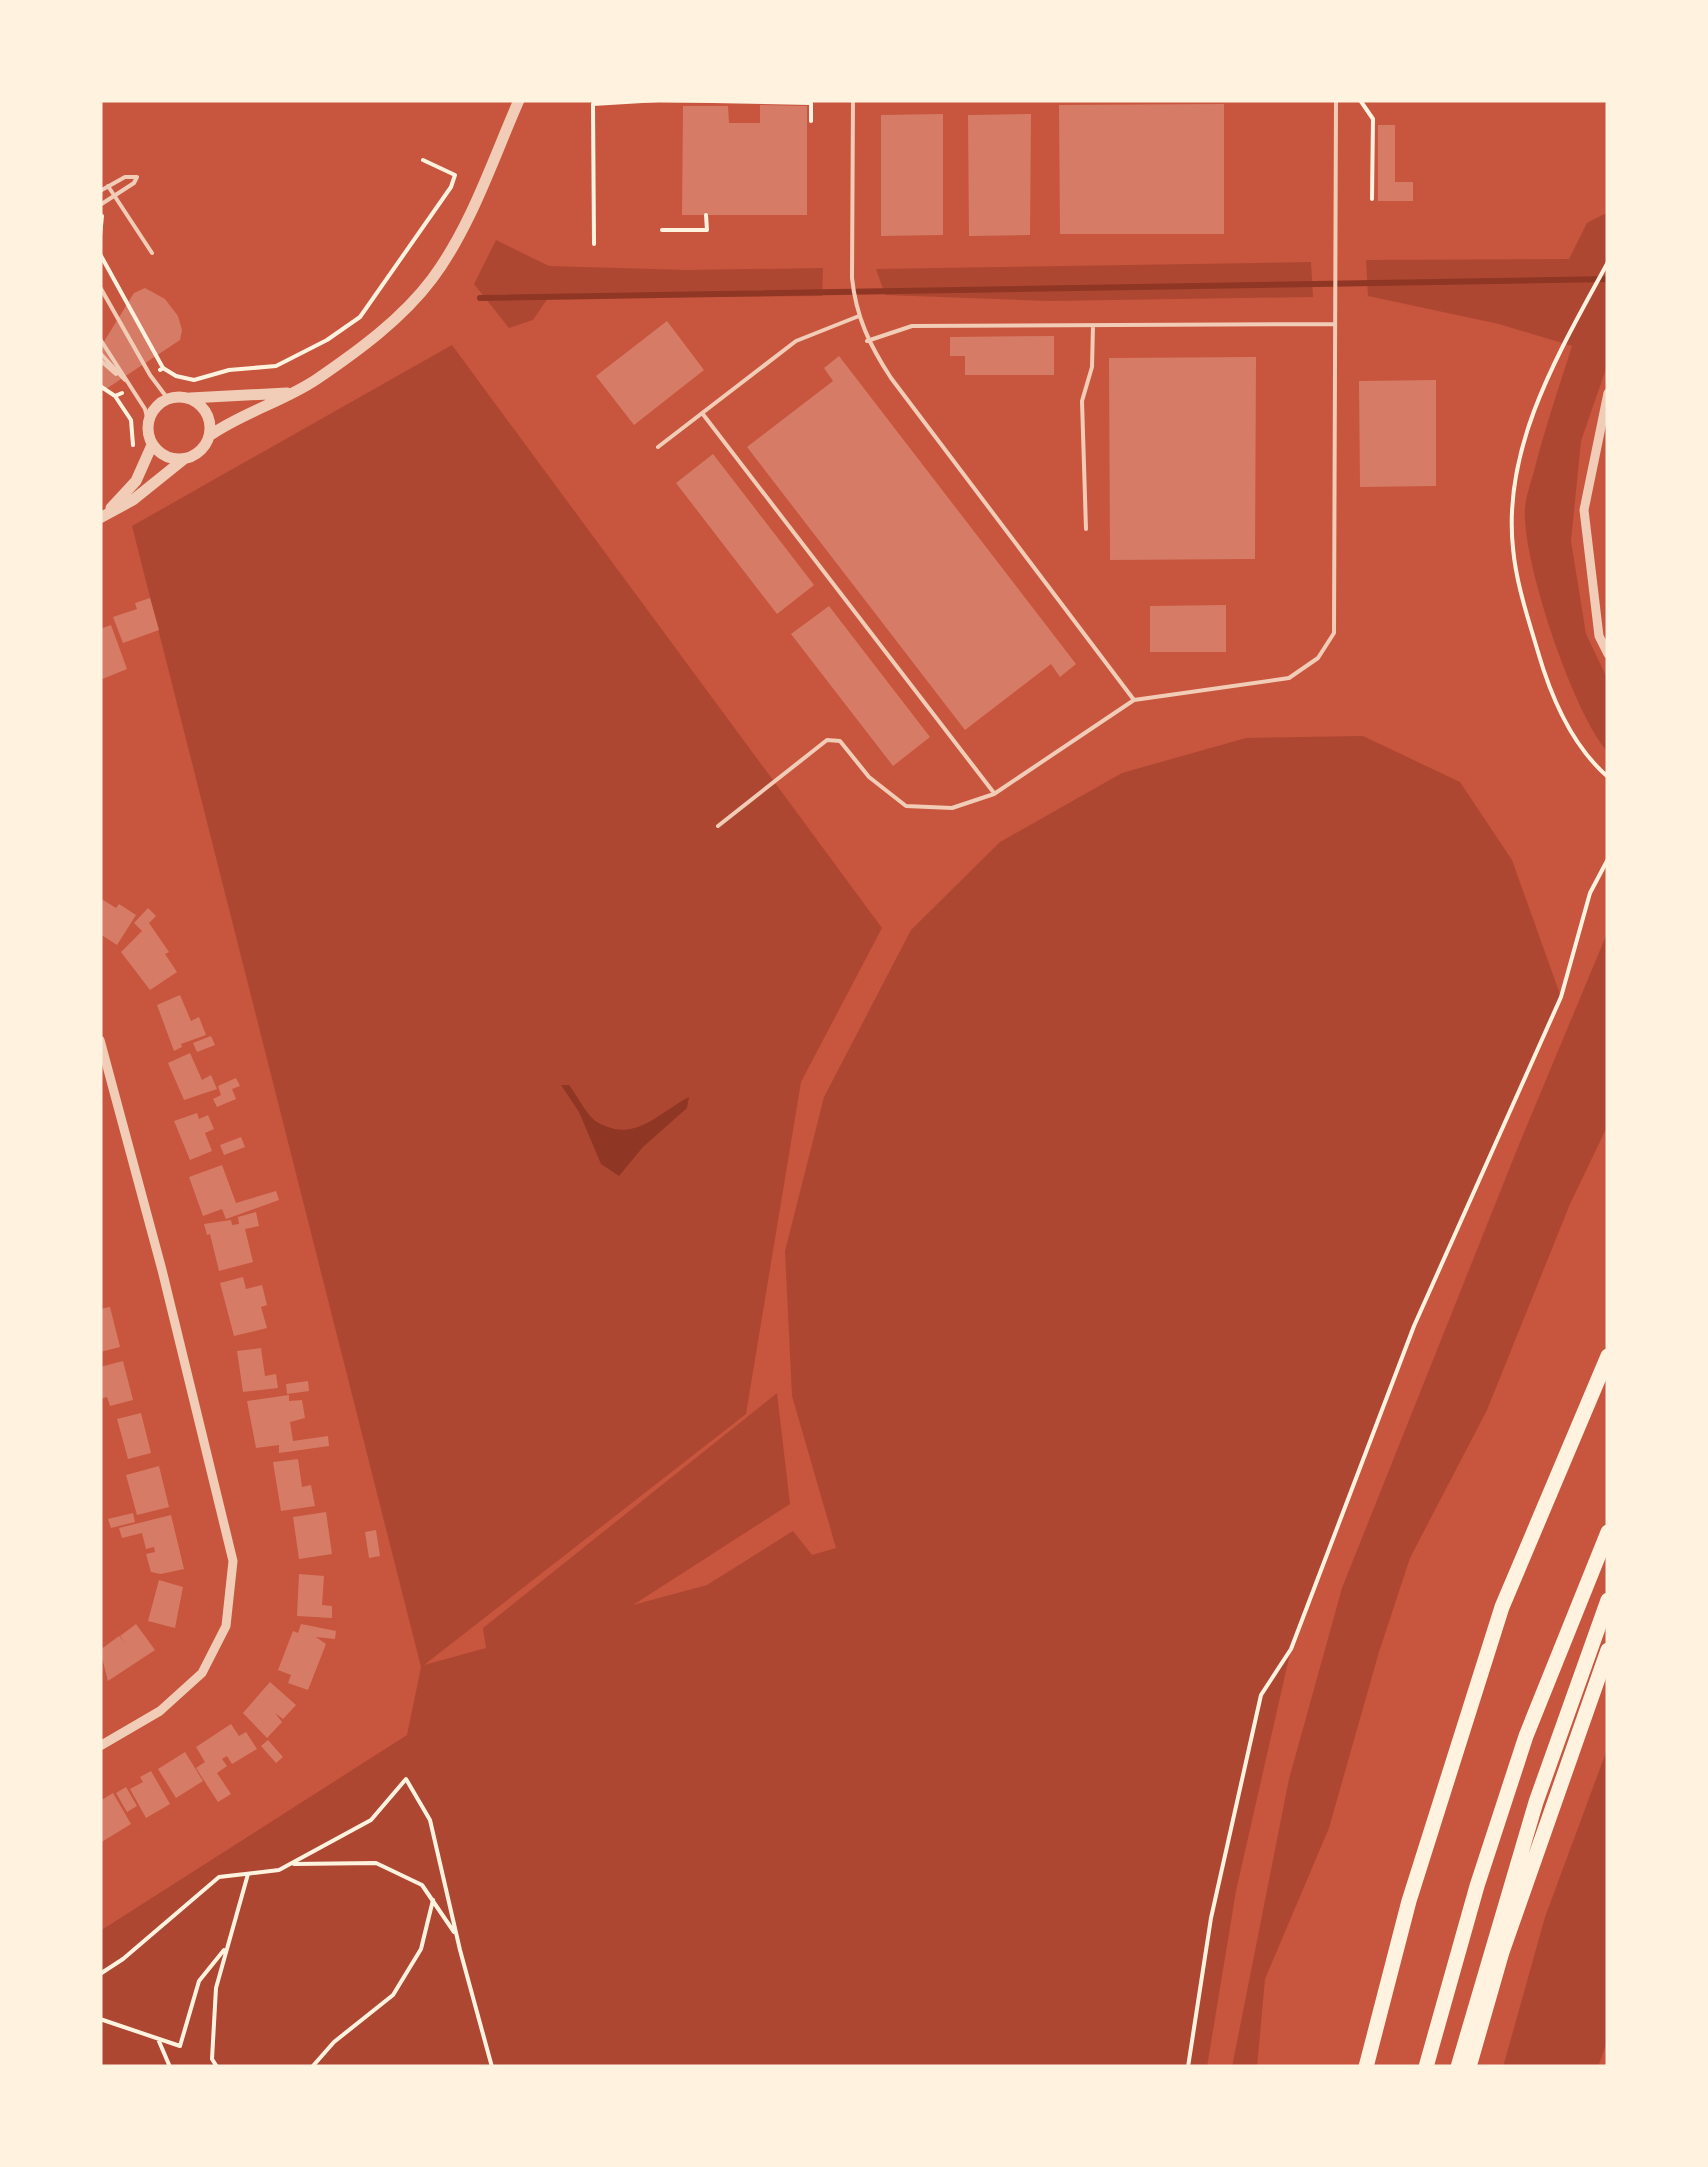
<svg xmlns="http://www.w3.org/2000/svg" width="1708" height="2167" viewBox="0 0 1708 2167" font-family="Figtree,sans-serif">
  <rect width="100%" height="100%" fill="#c8553d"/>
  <path fill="#ae4732" d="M1608 212V363L1581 441 1571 541 1586 634 1608 680V752C1574 716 1521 558 1525 508 1526 496 1531 482 1534 471 1545 428 1559 387 1572 346L1499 324 1368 296 1366 260 1569 259 1587 223Z
    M496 240 549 266 687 270 823 268 822 296 548 298 533 320 509 328 474 284Z
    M1311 262 1313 297 1049 301 885 295 876 269Z
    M452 345 882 928 801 1082 746 1414 424 1665 486 1648 483 1628 777 1393 790 1504 633 1605 707 1585 793 1531 812 1555 836 1548 792 1396 785 1251 824 1097 911 930 1000 842 1122 773 1246 738 1363 736 1460 782 1512 860 1561 997 1414 1326 1291 1649 1236 1891 1207 2067H100V1931L407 1735 421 1667 132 526Z
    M1608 931V1125L1570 1204 1487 1410 1410 1558 1379 1652 1329 1828 1265 1979 1257 2067H1232L1289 1779 1342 1588 1518 1147Z
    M1608 1747V2039L1598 2067H1503L1545 1917Z"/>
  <path fill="#8f3625" d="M561 1085H569C577 1095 587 1116 597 1122 635 1144 658 1113 689 1097L687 1108 643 1147 619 1176 601 1164 579 1112Z"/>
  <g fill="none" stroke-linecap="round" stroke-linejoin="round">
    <path stroke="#8f3625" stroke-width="6" d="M480 298 1608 279"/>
  </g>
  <path fill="#d67c66" d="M1224 104V234H1060L1059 105Z
    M760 105 807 106V215H682L683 106H728L729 123H760Z
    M943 114V235L881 236V115Z
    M1031 114 1030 235 969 236 968 115Z
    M1378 125H1395V182H1413V201H1378Z
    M145 288 165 299 178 316 182 330 180 340 100 393V348L134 293Z
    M667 321 704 370 634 425 596 376Z
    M1054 336V375H965V356H950V337Z
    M839 356 1076 664 1060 677 1051 664 965 730 747 447 833 381 824 368Z
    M1256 357 1255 559 1110 560 1109 358Z
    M1436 380V486L1360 487 1359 381Z
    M713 454 814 585 777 614 676 483Z
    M150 598 159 630 123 643 113 617 137 609 135 603Z
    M1226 605V652H1150V606Z
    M829 606 930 737 893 766 791 634Z
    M111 625 127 669 100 680V629Z
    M100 898 116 908 119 904 136 915 117 945 100 934Z
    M148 908 156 916 149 923 169 952 165 954 177 972 150 990 121 952 142 931 134 923Z
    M180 995 191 1021 199 1017 206 1035 181 1044 182 1047 174 1051 157 1005Z
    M211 1036 215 1045 197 1052 193 1043Z
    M190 1053 202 1080 211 1075 217 1089 184 1100 168 1063Z
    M236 1078 240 1086 232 1089 236 1099 217 1107 213 1099 221 1095 218 1086Z
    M197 1113 199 1119 208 1115 214 1129 205 1133 212 1151 190 1160 174 1121Z
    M241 1137 245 1147 224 1155 220 1145Z
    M222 1165 236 1203 276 1191 279 1200 226 1219 222 1209 203 1216 189 1177Z
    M256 1212 259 1226 245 1229 253 1262 219 1271 210 1234 207 1235 204 1224 231 1220 232 1225 239 1224 238 1217Z
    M243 1277 246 1289 262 1285 267 1305 261 1307 267 1328 234 1336 220 1283Z
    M110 1307 120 1347 100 1352V1309Z
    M261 1348 265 1376 276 1374 278 1388 243 1392 237 1351Z
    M123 1361 133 1400 110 1406 107 1397 100 1399V1367Z
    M308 1381 309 1391 287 1394 286 1384Z
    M289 1395V1401L302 1400 305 1418 290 1422 293 1441 328 1436 329 1446 279 1453V1445L256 1448 247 1401Z
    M141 1413 151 1453 128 1459 117 1419Z
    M298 1459 302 1487 311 1485 315 1506 281 1511 273 1462Z
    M159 1466 169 1507 137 1515 126 1475Z
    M326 1512 332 1554 299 1559 293 1517Z
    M133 1513 135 1522 111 1528 108 1519Z
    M171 1515 184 1569 161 1574 151 1572 146 1554 155 1552 154 1547 146 1549 142 1533 122 1538 119 1528Z
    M376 1530 380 1556 369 1558 365 1532Z
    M299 1574 324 1576 322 1605 332 1606V1618L297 1616Z
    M159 1580 183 1587 175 1628 148 1621Z
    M136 1624 155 1650 108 1681 100 1650 119 1636 125 1643 120 1636Z
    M301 1624 336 1631 335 1639 316 1637 326 1644 308 1690 288 1683 291 1675 278 1670 293 1631 298 1633Z
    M270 1682 296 1705 283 1719 275 1713 282 1722 267 1738 243 1713Z
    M231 1724 239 1736 246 1732 257 1749 232 1764 227 1756 222 1759 227 1766 217 1773 231 1794 218 1802 196 1768 205 1762 196 1747Z
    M268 1740 283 1757 276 1763 261 1746Z
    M185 1752 203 1781 176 1798 158 1769Z
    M151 1771 170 1804 146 1818 130 1789 143 1782 140 1777Z
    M126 1787 137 1806 127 1812 116 1793Z
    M113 1793 131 1824 100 1843V1801Z"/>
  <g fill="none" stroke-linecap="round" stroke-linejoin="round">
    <path stroke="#fff3e0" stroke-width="4" d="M660 100 811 103V121
      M1360 100 1373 119 1372 199
      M662 230H707L706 215
      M100 236 102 216
      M594 244 593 104 659 100
      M100 254 163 368
      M1608 262C1561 349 1502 445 1513 548 1516 583 1528 618 1538 652 1551 697 1572 746 1608 777
      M160 370 163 368 176 376 194 380 229 370 276 366 327 340 360 317 451 187 455 175 423 160
      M100 386 115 396
      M122 393 115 396 131 420 133 445
      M294 1864 376 1863 422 1885 454 1932
      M100 1974 123 1959 219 1877 279 1870 371 1820 406 1779 430 1820 460 1950 492 2067
      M100 2019 180 2046 199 1981 224 1950
      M158 2039 170 2067
      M217 2067 212 2059 216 1988 248 1874
      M312 2067 334 2042 393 1995 421 1949 433 1900
      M1188 2067 1211 1918 1261 1695 1291 1649 1414 1326 1561 997 1590 893 1608 859"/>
    <path stroke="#f1ccb7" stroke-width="4" d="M853 100 852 278C856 317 870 346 891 378L1134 700
      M108 186 152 253
      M100 191 125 177H136
      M100 205 134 183 137 177
      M100 287 150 375 168 399
      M100 339 145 409 148 421
      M867 341 912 326 1335 324
      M100 353 125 380
      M100 360 116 374
      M702 413 994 793
      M658 447 796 341 859 316
      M1086 529 1082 401 1092 367 1093 326
      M718 826 827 740 840 741 869 777 906 806 952 808 994 794 1134 700 1289 678 1318 658 1334 633 1336 100"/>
    <path stroke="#f1ccb7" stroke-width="9" d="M1608 393 1584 510 1599 636 1608 654
      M100 1040 162 1270 233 1561 226 1626 202 1673 160 1711 100 1746"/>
    <path stroke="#f1ccb7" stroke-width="11" d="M148 428a31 31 0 1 1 62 0a31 31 0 1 1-62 0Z
      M190 398 287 393
      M209 436C243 412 283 402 317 379 358 351 402 319 432 279 471 227 493 159 519 100
      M111 508 136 481 152 445
      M100 518 133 500 184 459"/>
    <path stroke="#fff3e0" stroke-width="15" d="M1366 2067 1409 1901 1502 1607 1608 1356
      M1426 2067 1477 1886 1526 1736 1608 1532
      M1458 2067 1536 1802 1608 1600
      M1469 2067 1502 1952 1608 1650"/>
  </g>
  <rect width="1708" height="2167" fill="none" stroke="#fff3e0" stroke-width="205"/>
</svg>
